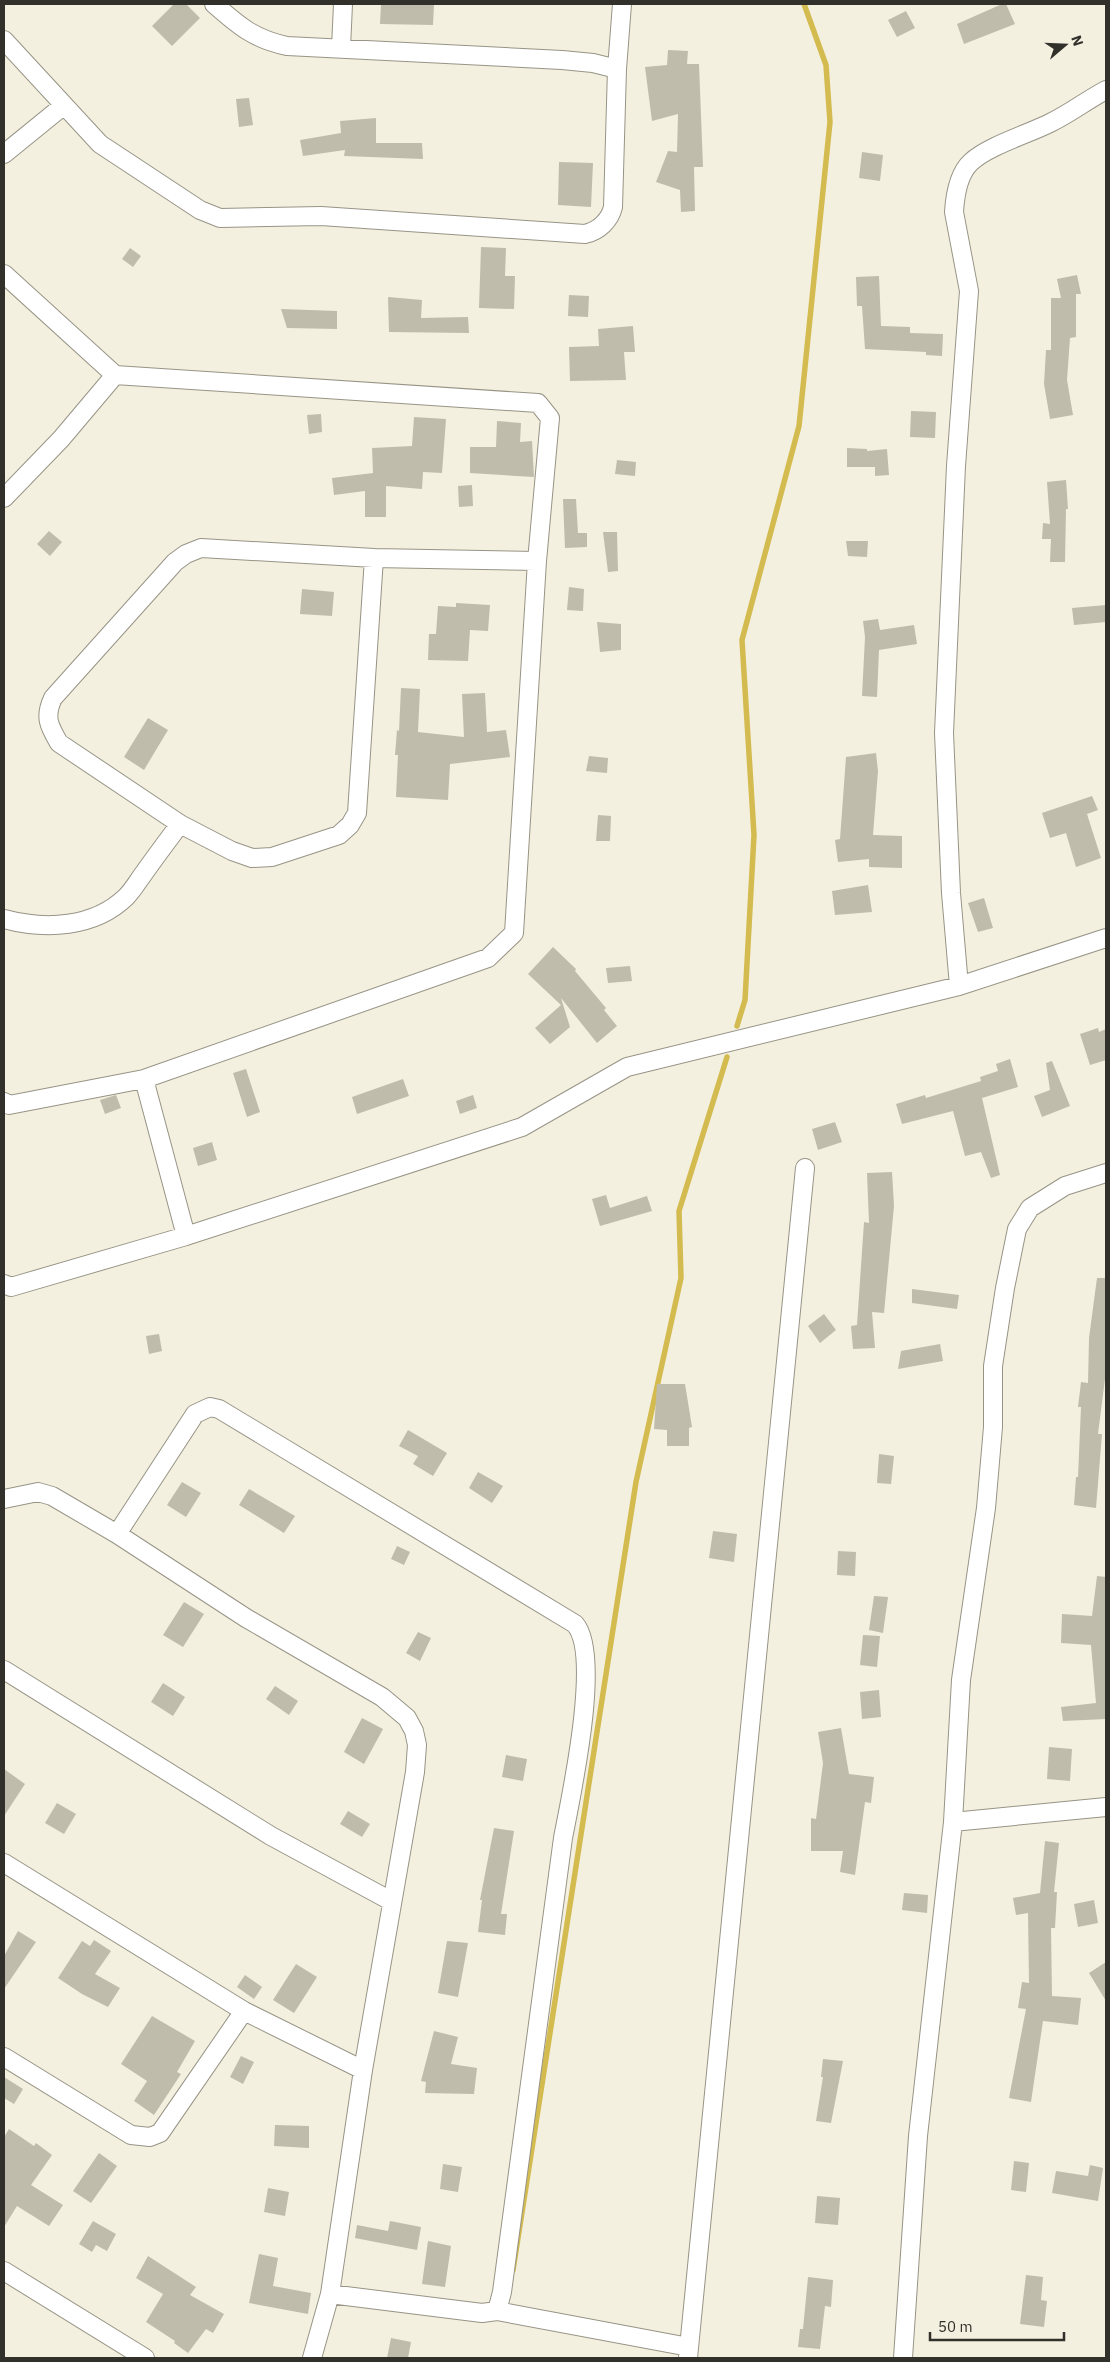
<svg xmlns="http://www.w3.org/2000/svg" width="1110" height="2362" viewBox="0 0 1110 2362" font-family="'IBM Plex Sans',sans-serif">
  <rect width="100%" height="100%" fill="#f4f0e0"/>
  <g fill="none" stroke-linecap="round" stroke-linejoin="round">
    <path stroke="#d3bb4f" stroke-width="5.5" d="M737 1026 745 1000 754 835 742 640 799 426 830 122 826 65 804 4
      M513 2270 636 1482 681 1278 679 1211 727 1057"/>
  </g>
  <path fill="#bfbcac" d="M174 4H186L200 18 172 46 152 26Z
    M381 4H434L433 25 380 24Z
    M1002 4H1006L1015 24 964 44 957 24Z
    M906 11 915 28 897 37 888 20Z
    M668 50 688 51 687 64H699L703 167H694L695 211 681 212 680 190 656 182 668 151 677 152 678 114 652 121 645 67 667 65Z
    M249 98 253 125 239 127 236 99Z
    M376 118V143H422L423 159 344 156 345 150 303 156 300 140 341 133 340 121Z
    M862 152 883 155 880 181 859 178Z
    M559 162 593 163 591 207 558 205Z
    M481 247 506 248 505 276H515L514 309 479 308Z
    M130 248 141 256 133 267 122 259Z
    M1077 275 1081 294H1076V337L1070 338 1067 380 1073 415 1050 419 1044 384 1046 350H1051V298H1061L1057 279Z
    M879 276 881 326 910 327V333L943 334 942 356 926 355V352L865 349 862 306H857L856 277Z
    M569 295 589 296 588 317 568 316Z
    M388 297 422 300 421 318 468 317 469 333 389 332Z
    M281 309 337 311V329L287 328Z
    M633 326 635 352H624L626 380 570 381 569 347 599 346 598 329Z
    M911 411 936 412 935 438 910 437Z
    M321 414 322 432 309 434 307 415Z
    M414 417 446 419 442 473 423 472 422 489 386 486V517H365V491L334 495 332 478 373 473 372 448 412 446Z
    M497 421 521 423 520 442 532 441 534 477 470 473V447H496Z
    M847 448 867 449V451L887 449 889 475 875 476V467H847Z
    M617 460 636 462 635 476 615 474Z
    M1066 480 1068 509H1066L1065 562H1050L1051 539H1042L1043 523 1050 524 1047 482Z
    M472 485 473 506 459 507 458 486Z
    M563 499H576L578 533H587V547L565 548Z
    M49 531 62 542 50 556 37 544Z
    M603 532H617L618 571 608 572Z
    M846 541H868L867 557 848 556Z
    M569 587 584 589 583 611 567 610Z
    M302 589 334 592 332 616 300 614Z
    M456 603 490 605 488 631 470 630 468 661 428 660 429 634H436L438 606 456 607Z
    M1106 605V622L1074 625 1072 608Z
    M878 619 880 630 914 625 917 644 879 650 877 697 862 696 865 637 863 621Z
    M597 622 621 624V650L600 652Z
    M401 688 420 689 418 732 464 737 462 694 485 693 487 732 506 730 510 757 450 764 448 800 396 797 398 755H395L397 730 399 731Z
    M148 718 168 730 144 770 124 757Z
    M876 753 878 771 873 835 902 836V868L869 867V859L838 862 835 840 840 839 846 757Z
    M589 756 608 758 607 773 586 771Z
    M1092 796 1098 810 1087 814 1101 858 1076 867 1066 833 1050 838 1042 813Z
    M598 815 611 816 610 841H596Z
    M868 885 872 912 835 915 832 891Z
    M984 898 993 928 978 932 968 903Z
    M553 947 576 969 575 971 606 1008 604 1010 617 1026 597 1043 561 998 570 1027 550 1044 535 1028 561 1005 528 974Z
    M630 966 632 981 608 983 606 968Z
    M1098 1028 1099 1032 1106 1029V1060L1090 1065 1080 1034Z
    M1010 1059 1018 1087 982 1098 1000 1175 991 1178 981 1152 965 1156 953 1111 902 1124 896 1104 925 1095 926 1098 981 1081 980 1077 998 1071 996 1064Z
    M1052 1061 1070 1106 1042 1117 1034 1096 1050 1090 1046 1063Z
    M246 1069 260 1112 247 1117 233 1073Z
    M403 1079 409 1096 357 1114 352 1097Z
    M116 1095 121 1108 105 1114 100 1100Z
    M473 1095 477 1108 460 1114 456 1101Z
    M835 1122 842 1142 818 1150 812 1129Z
    M212 1142 217 1160 198 1166 193 1148Z
    M892 1172 894 1206 884 1313 872 1312 875 1348 853 1349 851 1326 857 1325 864 1222 869 1223 867 1173Z
    M606 1195 610 1208 647 1196 652 1211 600 1226 592 1199Z
    M1097 1278H1106V1371L1098 1434H1102L1096 1508 1074 1505 1076 1477H1078L1081 1407H1078L1081 1382 1088 1383 1089 1338Z
    M912 1289 959 1295 957 1309 912 1303Z
    M824 1314 836 1330 820 1343 808 1326Z
    M159 1334 162 1351 149 1354 146 1336Z
    M940 1344 943 1361 898 1369 901 1351Z
    M657 1384H685L692 1427 689 1428V1446H667V1430L654 1429Z
    M408 1430 447 1453 433 1476 413 1464 418 1456 399 1446Z
    M879 1454 894 1456 891 1484 877 1483Z
    M478 1472 503 1486 492 1503 469 1488Z
    M182 1482 201 1493 186 1517 167 1505Z
    M249 1489 295 1516 284 1533 239 1505Z
    M713 1531 737 1534 734 1562 709 1558Z
    M397 1546 410 1552 404 1565 391 1559Z
    M838 1551 856 1552 855 1576 837 1575Z
    M1097 1576 1106 1577V1719L1063 1721 1061 1707 1096 1703 1091 1645 1061 1643 1062 1614 1092 1616Z
    M874 1596 888 1597 883 1633 869 1630Z
    M184 1602 204 1614 183 1647 163 1635Z
    M418 1632 431 1638 420 1661 406 1653Z
    M863 1635 880 1636 877 1667 860 1665Z
    M163 1683 185 1697 173 1716 151 1702Z
    M275 1686 298 1701 289 1715 266 1699Z
    M879 1690 881 1717 862 1719 860 1692Z
    M362 1718 383 1729 364 1764 344 1752Z
    M841 1728 849 1774 874 1777 871 1803 865 1802 855 1875 840 1872 843 1851H811V1818L816 1819 823 1763 818 1732Z
    M1049 1747 1072 1749 1070 1781 1047 1779Z
    M506 1755 527 1759 523 1781 502 1777Z
    M4 1769 25 1784 4 1816Z
    M57 1803 76 1814 64 1834 45 1823Z
    M348 1811 370 1824 362 1837 340 1824Z
    M494 1828 514 1831 501 1914H507L505 1935 478 1932 482 1900H480Z
    M1045 1841 1059 1843 1054 1892H1057L1055 1928H1051L1052 1996 1081 1998 1078 2025 1043 2021 1031 2102 1009 2098 1026 2009 1018 2008 1022 1982 1029 1983 1028 1913 1016 1915 1013 1898 1040 1893Z
    M904 1893 928 1895 927 1913 902 1910Z
    M1094 1900 1098 1923 1078 1927 1074 1904Z
    M18 1931 36 1942 4 1989V1956Z
    M94 1940 111 1951 95 1974 120 1988 108 2007 82 1994 58 1978 82 1941 90 1946Z
    M447 1941 468 1943 458 1997 438 1993Z
    M1106 1962V2001L1089 1973Z
    M296 1964 317 1977 294 2013 273 2000Z
    M245 1975 262 1987 254 1999 237 1987Z
    M152 2016 195 2041 177 2072 181 2074 154 2115 134 2101 147 2081 121 2064Z
    M434 2031 458 2037 451 2064 477 2068 474 2094 425 2093 426 2082 421 2081Z
    M241 2056 254 2062 243 2084 230 2077Z
    M823 2059 843 2061 831 2123 816 2121 823 2077H821Z
    M4 2077 23 2089 14 2104 4 2098Z
    M275 2125 309 2126V2148L274 2146Z
    M9 2129 34 2146 36 2143 52 2155 31 2185 63 2205 49 2226 17 2206 4 2227V2137Z
    M99 2153 117 2166 91 2203 73 2191Z
    M1014 2161 1029 2163 1026 2192 1011 2190Z
    M443 2164 462 2167 458 2192 440 2189Z
    M1090 2165 1103 2168 1098 2201 1052 2193 1056 2171 1088 2176Z
    M268 2188 289 2192 285 2216 264 2212Z
    M817 2196 840 2198 838 2225 815 2223Z
    M93 2221 116 2234 107 2251 96 2245 92 2252 79 2244Z
    M390 2221 421 2227 417 2250 355 2238 357 2225 388 2231Z
    M428 2241 451 2246 445 2287 422 2284Z
    M259 2254 278 2258 273 2286 311 2293 308 2314 249 2303Z
    M148 2256 196 2287 190 2295 224 2314 213 2333 206 2329 188 2353 174 2343 175 2341 146 2322 163 2294 136 2278Z
    M1026 2275 1043 2277 1041 2300 1047 2301 1044 2327 1020 2324Z
    M808 2277 833 2280 831 2307 825 2306 820 2349 798 2347 800 2329H803Z
    M391 2338 411 2342 408 2358H387Z"/>
  <g fill="none" stroke-linecap="round" stroke-linejoin="round">
    <defs>
      <path id="minor" d="M214 4C239 26 254 39 287 46L562 60 593 63 617 69
        M4 40 100 144 200 210 220 218 321 216 585 234C599 231 610 220 613 207L617 69 622 4
        M341 48 343 4
        M4 154 63 106
        M4 274 115 375 538 403 550 418 537 561 514 933 488 958 144 1079 9 1105 4 1102
        M4 498 61 439 115 375
        M374 558 357 813 350 825 339 835 272 857 252 858 232 851 180 824 59 743C49 726 44 717 53 698L175 562 186 554 201 548 374 558 537 561
        M4 919C45 930 94 928 126 897 133 890 138 881 144 873 156 856 168 840 180 824
        M959 986 951 893 944 733 956 466 969 291 954 212C955 196 958 174 971 162 988 146 1028 134 1050 123 1069 114 1087 100 1106 90
        M144 1079 186 1236
        M4 1284 11 1287 186 1236 522 1127 627 1067 959 986 1106 938
        M4 1499 38 1492 52 1496 117 1534 246 1618 382 1697 407 1718 414 1731 417 1745 415 1772 363 2070 330 2294 312 2358
        M117 1534 195 1414 210 1407 219 1409 575 1624C602 1655 571 1796 563 1838L502 2292 497 2311 482 2313 330 2294
        M4 1670 271 1836 391 1901
        M953 1822 1106 1807
        M4 1863 244 2011 363 2070
        M4 2057 131 2135 150 2137 160 2133 244 2011
        M4 2271 145 2358
        M497 2311 689 2347
        M688 2358 805 1168
        M903 2358 918 2136 953 1822 961 1680 986 1508 993 1427V1366L1005 1288 1017 1229 1030 1208 1065 1186 1106 1173"/>
    </defs>
    <use href="#minor" stroke="#979486" stroke-width="20"/>
    <use href="#minor" stroke="#fff" stroke-width="18"/>
  </g>
  <rect width="1110" height="2362" fill="none" stroke="#31302a" stroke-width="10"/>
  <g transform="translate(1065 45) rotate(71)" stroke="#f4f0e0" stroke-width="4" paint-order="stroke">
  <path d="M0-4L9 19L0 12L-9 19Z" fill="#31302a"/>
  <text y="-8" font-size="14" font-weight="bold" text-anchor="middle" fill="#31302a">N</text>
  </g>
  <path d="M930 2332v8h134v-8" fill="none" stroke="#31302a" stroke-width="2.5"/>
  <text x="938" y="2332" font-size="15" fill="#31302a" stroke="#f4f0e0" stroke-width="4" paint-order="stroke">50 m</text>
</svg>
